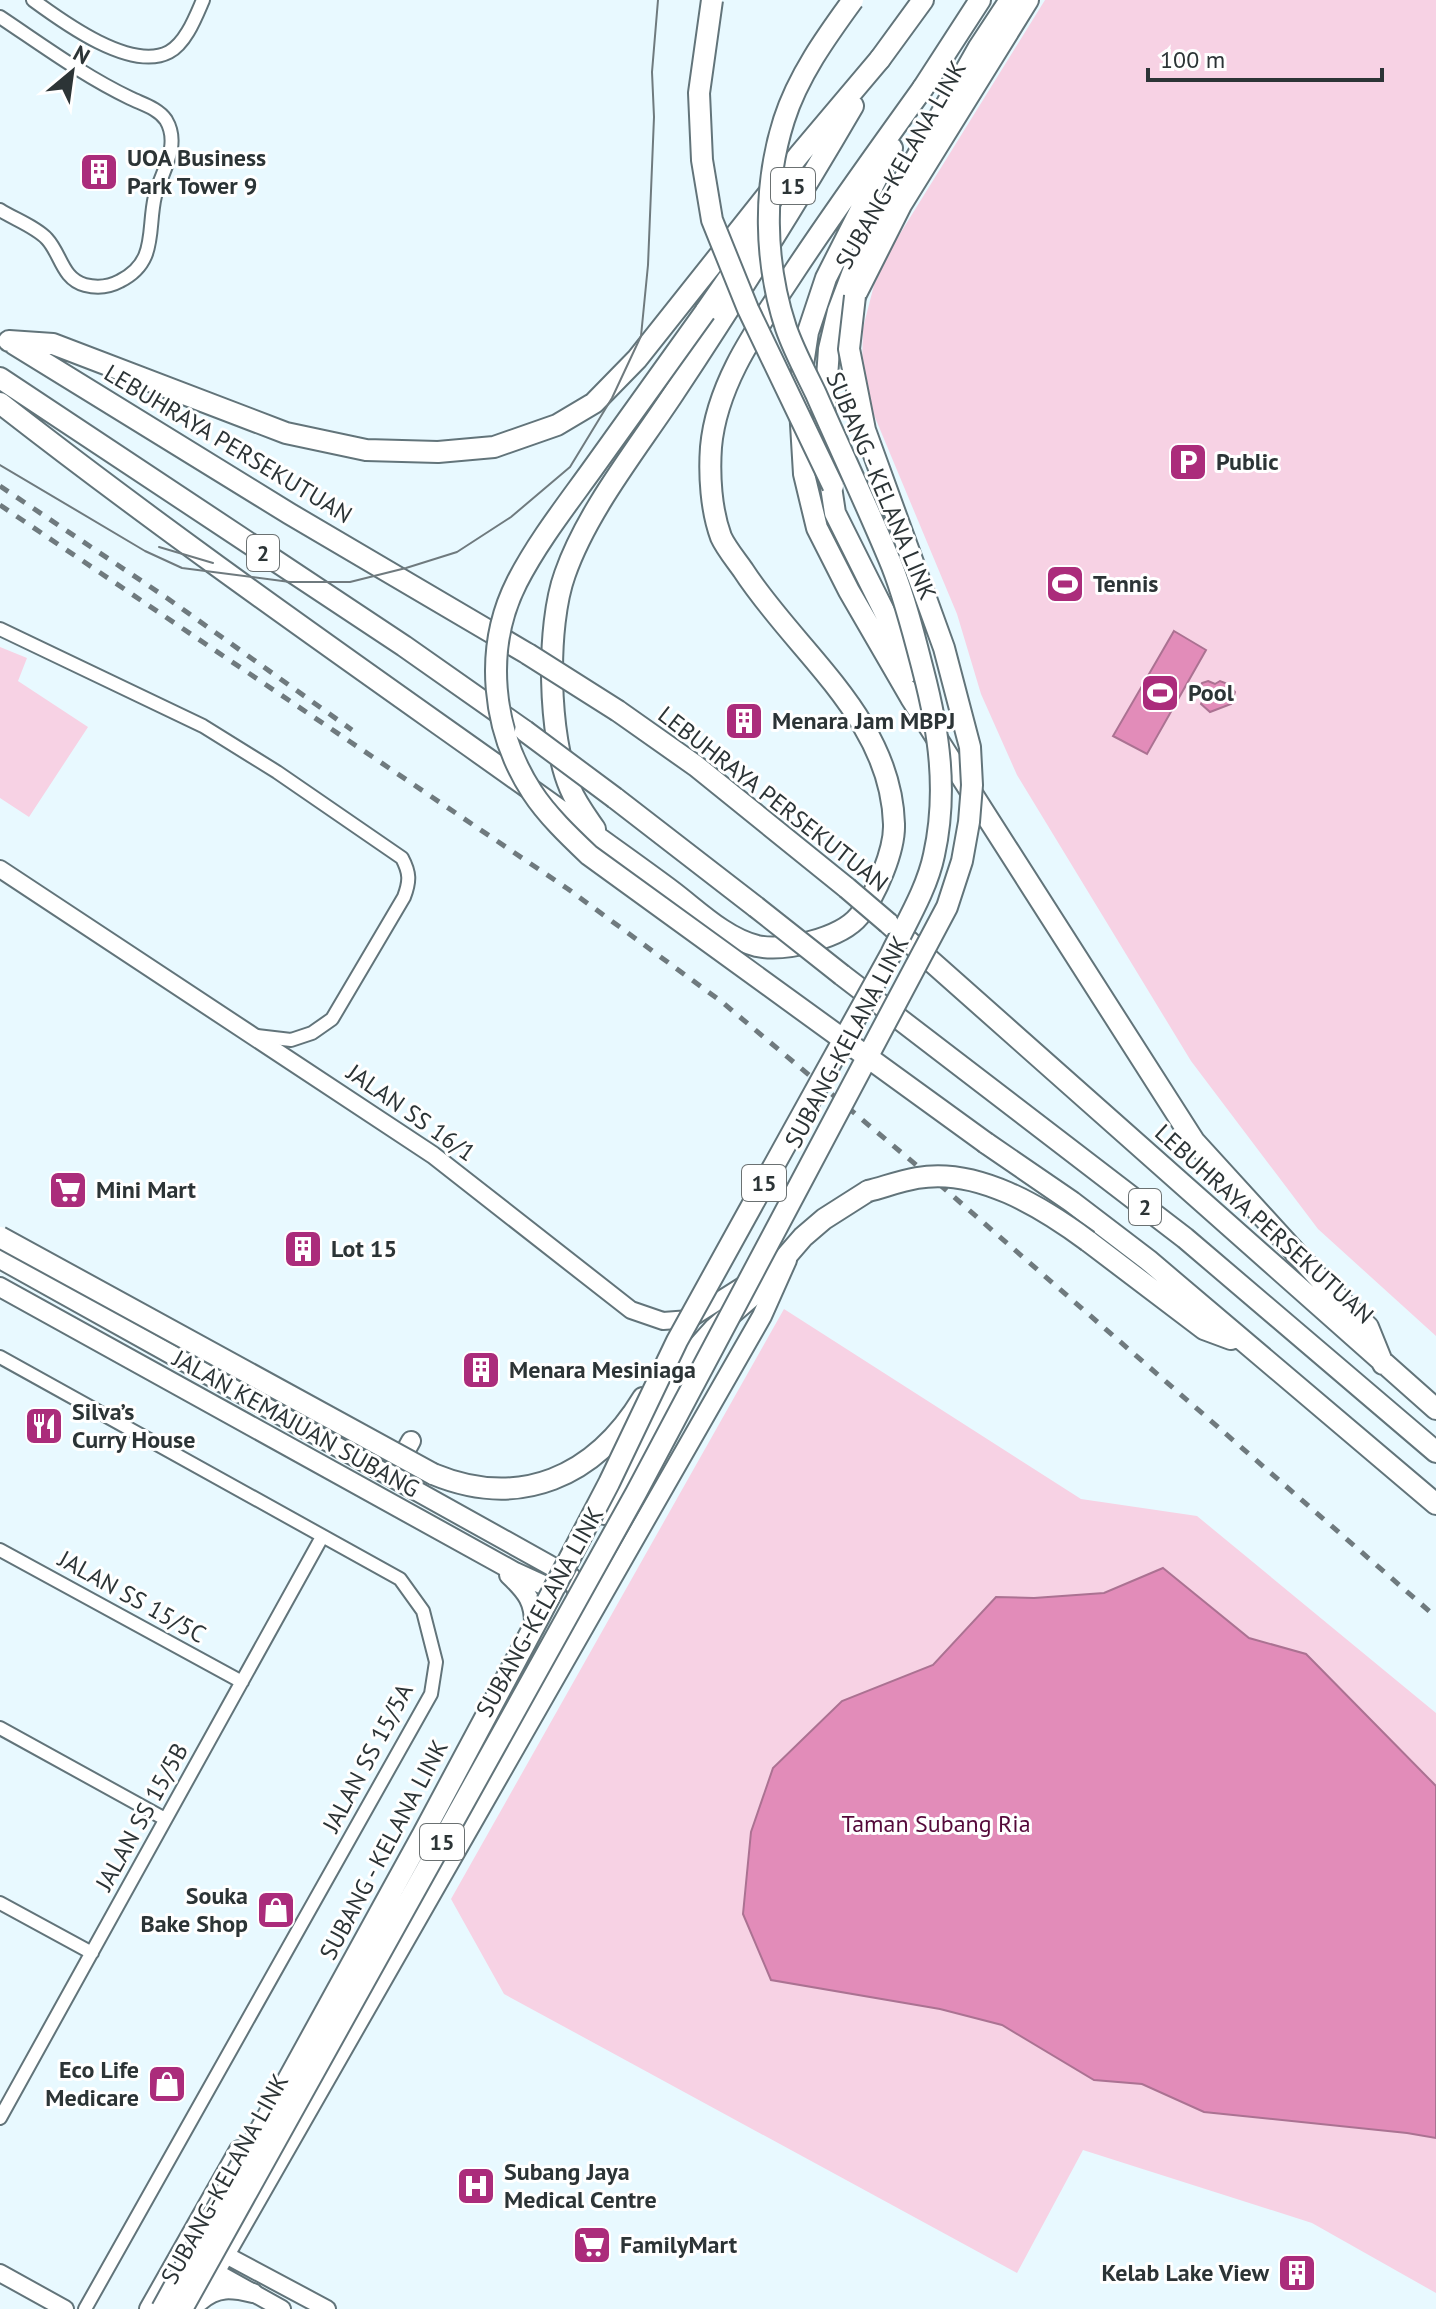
<svg xmlns="http://www.w3.org/2000/svg" width="1436" height="2309" viewBox="0 0 1436 2309" font-family="'PT Sans',sans-serif">
  <rect width="100%" height="100%" fill="#e8f9ff"/>
  <path fill="#f7d2e4" d="M1045 0H1436V1336L1318 1229 1191 1061 1017 775 981 694 957 614 869 403 862 365 863 328 874 285 893 245Z
    M0 647 27 658 18 681 88 727 29 817 0 798Z
    M784 1309 1081 1499 1197 1516 1436 1713V2293L1312 2223 1083 2150 1017 2273 504 1994 451 1899Z"/>
  <path fill="#e28cb9" stroke="#ab7292" stroke-width="2" d="M1174 631 1206 650 1147 754 1113 736Z
    M1208 681 1215 684 1220 681 1228 684 1235 692 1231 704 1210 712 1201 704 1205 694 1200 689 1202 683Z
    M1163 1568 1249 1638 1306 1654 1436 1786V2138L1407 2133 1204 2112 1142 2084 1094 2080 1002 2025 940 2009 771 1980 743 1914 751 1832 773 1768 842 1701 933 1665 996 1597 1034 1598 1104 1593Z"/>
  <g fill="none" stroke-linecap="round" stroke-linejoin="round">
    <defs>
      <path id="minor" d="M33 0C63 22 131 72 169 52 186 43 196 16 203 0
        M0 17C42 45 84 76 130 98 142 104 158 108 166 120 181 145 162 171 155 196 147 230 158 262 120 281 109 287 97 288 85 285 62 279 61 254 47 239 36 227 14 219 0 210
        M0 629 203 726 277 772 402 858C410 873 410 881 404 897L332 1019 312 1033 291 1040 257 1036
        M0 1357 400 1579 423 1611 436 1662 431 1694 85 2309
        M0 1550 242 1682
        M0 1728 165 1819
        M0 1903 92 1953
        M0 2118 322 1537"/>
      <path id="tertiary" d="M0 869 433 1155 631 1310 663 1321 690 1319 747 1283
        M224 2254 327 2309
        M214 2271 282 2309
        M0 2273 65 2309"/>
      <path id="secondary" d="M0 1259 571 1577 577 1590 578 1605
        M0 1287 515 1572 550 1588 566 1580
        M395 1470 411 1441
        M509 1575C527 1592 535 1602 534 1628
        M200 2301C217 2286 232 2288 253 2293
        M149 2309 239 2150
        M194 2309 762 1316 787 1260"/>
      <path id="primary" d="M880 59 923 0
        M923 88 980 0
        M855 296 901 205 1028 0
        M433 1474C520 1510 595 1477 643 1398"/>
      <path id="trunk" d="M892 148 826 278 808 332 799 391 804 474 817 528 849 591 911 698 1194 1141 1327 1287 1368 1327 1383 1364
        M705 312 773 214
        M9 341 53 344 286 433 366 450 438 452 494 447 557 425 594 403 637 359 799 155 880 59
        M14 344 290 514 528 654
        M0 378 404 646 525 731
        M0 403C187 549 382 683 575 821 608 845 641 868 673 892 698 911 725 938 757 946 785 952 841 938 859 916 876 895 895 850 894 824 891 718 796 652 743 570 736 560 726 548 721 537 711 510 709 475 711 447 717 380 761 323 796 269 837 207 880 148 923 88
        M905 675 895 633 835 513 823 434 829 349 838 311 855 266 979 47 1010 0
        M618 711 696 766 847 888
        M615 798 756 907
        M595 829C586 816 576 803 570 788 548 737 546 626 565 574 587 511 637 449 674 393 736 299 796 204 853 106
        M888 923 1436 1409
        M842 975 1185 1238 1436 1452
        M986 1143 1072 1202 1148 1260 1436 1504
        M1088 1241 1204 1329 1231 1339
        M604 1514 689 1357 715 1328 751 1297 803 1237 824 1219 868 1191"/>
    </defs>
    <use href="#minor" stroke="#62747a" stroke-width="16"/>
    <use href="#tertiary" stroke="#62747a" stroke-width="20"/>
    <use href="#secondary" stroke="#62747a" stroke-width="22"/>
    <use href="#primary" stroke="#62747a" stroke-width="24"/>
    <use href="#trunk" stroke="#62747a" stroke-width="24"/>
    <use href="#minor" stroke="#fff" stroke-width="12"/>
    <use href="#tertiary" stroke="#fff" stroke-width="16"/>
    <use href="#secondary" stroke="#fff" stroke-width="18"/>
    <use href="#primary" stroke="#fff" stroke-width="20"/>
    <use href="#trunk" stroke="#fff" stroke-width="20"/>
    <path stroke="#6f7a7e" stroke-width="2" d="M0 465 145 551 182 568 290 582H350L406 568 457 552 511 517 570 467 612 398 641 336 648 265 654 117 652 72 658 0
      M159 547 213 563"/>
    <path stroke="#6f7a7e" stroke-width="5" stroke-dasharray="10 10" stroke-linecap="butt" d="M0 486 167 598 352 730
      M0 505 568 889 722 1002 946 1190 1436 1617"/>
    <defs>
      <path id="primary-bridge" d="M0 1237 433 1474
        M162 2309 423 1834 539 1617 609 1483 677 1341 891 954C906 923 927 889 934 855 948 792 939 731 923 670 914 635 905 599 892 566 868 508 841 451 816 394 806 373 794 351 786 328 764 262 763 186 784 120 798 76 826 37 853 0
        M182 2309 636 1493 947 907 962 861 969 822 972 785 970 747 944 648 865 430 849 349 855 296"/>
      <path id="trunk-bridge" d="M712 0 699 93 702 160 712 220 748 309 833 486
        M705 312C667 365 629 418 591 471 565 507 537 543 517 582 483 649 492 730 532 792 547 815 569 836 589 855L986 1143
        M528 654 618 711
        M525 731 615 798
        M847 888 888 923
        M756 907 842 975
        M868 1191C884 1187 900 1181 917 1178 977 1167 1042 1207 1088 1241"/>
    </defs>
    <use href="#primary-bridge" stroke="#62747a" stroke-width="24" stroke-linecap="butt"/>
    <use href="#trunk-bridge" stroke="#62747a" stroke-width="24" stroke-linecap="butt"/>
    <use href="#primary-bridge" stroke="#fff" stroke-width="20"/>
    <use href="#trunk-bridge" stroke="#fff" stroke-width="20"/>
  </g>
  <defs>
    <symbol id="building-square" viewBox="-11 -11 22 22"><rect x="-9" y="-9" width="18" height="18" rx="4" fill="#ab2c7b" stroke="#fff"/><path d="M-4-6H4V6H1V3H-1V6H-4ZM-2.5-4.3h1.7v1.8h-1.7ZM.8-4.3h1.7v1.8H.8ZM-2.5-1h1.7V.8h-1.7ZM.8-1h1.7V.8H.8Z" fill="#fff"/></symbol>
    <symbol id="parking-square" viewBox="-11 -11 22 22"><rect x="-9" y="-9" width="18" height="18" rx="4" fill="#ab2c7b" stroke="#fff"/><path d="M-3.5-5.5H1a3.5 3.5 0 0 1 0 7H-1V5.5H-3.5ZM-1-3.4V-.6H.8a1.4 1.4 0 0 0 0-2.8Z" fill="#fff"/></symbol>
    <symbol id="stadium-square" viewBox="-11 -11 22 22"><rect x="-9" y="-9" width="18" height="18" rx="4" fill="#ab2c7b" stroke="#fff"/><path d="M0-5a6.5 5 0 1 0 0 10a6.5 5 0 1 0 0-10ZM-3.5-1.8h7v3.6h-7Z" fill="#fff"/></symbol>
    <symbol id="supermarket-square" viewBox="-11 -11 22 22"><rect x="-9" y="-9" width="18" height="18" rx="4" fill="#ab2c7b" stroke="#fff"/><path d="M-6-5.5h2.5l.6 2H6L4.5 2H-2.5L-4.4-4H-6ZM-1.5 3.2a1.3 1.3 0 1 0 .1 0ZM3 3.2a1.3 1.3 0 1 0 .1 0Z" fill="#fff"/></symbol>
    <symbol id="restaurant-square" viewBox="-11 -11 22 22"><rect x="-9" y="-9" width="18" height="18" rx="4" fill="#ab2c7b" stroke="#fff"/><path d="M-5-6h1v4h1v-4h1v4h1v-4h1v5L-1.5 .5V6h-2V.5L-5-1ZM5-6V6H3V1.5H1.5Q1.5-4 5-6Z" fill="#fff"/></symbol>
    <symbol id="shop-square" viewBox="-11 -11 22 22"><rect x="-9" y="-9" width="18" height="18" rx="4" fill="#ab2c7b" stroke="#fff"/><path d="M-5-2.5h2.3a2.7 3.5 0 0 1 5.4 0H5L5.5 6h-11ZM-1.5-2.5h3a1.5 2.3 0 0 0-3 0Z" fill="#fff"/></symbol>
    <symbol id="hospital-square" viewBox="-11 -11 22 22"><rect x="-9" y="-9" width="18" height="18" rx="4" fill="#ab2c7b" stroke="#fff"/><path d="M-5-5h3v3.5h4V-5h3V5h-3V1.5h-4V5h-3Z" fill="#fff"/></symbol>
  </defs>
  <g fill-rule="evenodd">
    <use href="#building-square" x="77" y="150" width="44" height="44"/>
    <use href="#parking-square" x="1166" y="440" width="44" height="44"/>
    <use href="#stadium-square" x="1043" y="562" width="44" height="44"/>
    <use href="#stadium-square" x="1138" y="671" width="44" height="44"/>
    <use href="#building-square" x="722" y="699" width="44" height="44"/>
    <use href="#supermarket-square" x="46" y="1168" width="44" height="44"/>
    <use href="#building-square" x="281" y="1227" width="44" height="44"/>
    <use href="#building-square" x="459" y="1348" width="44" height="44"/>
    <use href="#restaurant-square" x="22" y="1404" width="44" height="44"/>
    <use href="#shop-square" x="254" y="1888" width="44" height="44"/>
    <use href="#shop-square" x="145" y="2062" width="44" height="44"/>
    <use href="#hospital-square" x="454" y="2164" width="44" height="44"/>
    <use href="#supermarket-square" x="570" y="2223" width="44" height="44"/>
    <use href="#building-square" x="1275" y="2251" width="44" height="44"/>
  </g>
  <g text-anchor="middle" stroke-width="6" stroke-linejoin="round" paint-order="stroke">
    <g fill="#fff" stroke="#6b7172" stroke-width="2">
      <rect x="771" y="168" width="44" height="36" rx="6"/>
      <rect x="247" y="535" width="32" height="36" rx="6"/>
      <rect x="742" y="1165" width="44" height="36" rx="6"/>
      <rect x="1129" y="1189" width="32" height="36" rx="6"/>
      <rect x="420" y="1824" width="44" height="36" rx="6"/>
    </g>
    <g font-size="22" font-weight="bold" fill="#2c3436">
      <text x="793" y="194">15</text>
      <text x="263" y="561">2</text>
      <text x="764" y="1191">15</text>
      <text x="1145" y="1215">2</text>
      <text x="442" y="1850">15</text>
    </g>
    <g font-size="24" font-weight="bold" fill="#2c3436" stroke="#fff" text-anchor="start">
      <text x="127" y="166">UOA Business<tspan x="127" dy="28">Park Tower 9</tspan></text>
      <text x="1216" y="470">Public</text>
      <text x="1093" y="592">Tennis</text>
      <text x="1188" y="701">Pool</text>
      <text x="772" y="729">Menara Jam MBPJ</text>
      <text x="96" y="1198">Mini Mart</text>
      <text x="331" y="1257">Lot 15</text>
      <text x="509" y="1378">Menara Mesiniaga</text>
      <text x="72" y="1420">Silva’s<tspan x="72" dy="28">Curry House</tspan></text>
      <text x="248" y="1904" text-anchor="end">Souka<tspan x="248" dy="28">Bake Shop</tspan></text>
      <text x="139" y="2078" text-anchor="end">Eco Life<tspan x="139" dy="28">Medicare</tspan></text>
      <text x="504" y="2180">Subang Jaya<tspan x="504" dy="28">Medical Centre</tspan></text>
      <text x="620" y="2253">FamilyMart</text>
      <text x="1269" y="2281" text-anchor="end">Kelab Lake View</text>
    </g>
    <g font-size="24" fill="#2c3436" stroke="#fff">
      <text transform="translate(901 165) rotate(-60)" y="8">SUBANG-KELANA LINK</text>
      <text transform="translate(228 444) rotate(31)" y="8">LEBUHRAYA PERSEKUTUAN</text>
      <text transform="translate(881 486) rotate(67)" y="8">SUBANG - KELANA LINK</text>
      <text transform="translate(773 799) rotate(38)" y="8">LEBUHRAYA PERSEKUTUAN</text>
      <text transform="translate(847 1042) rotate(-62)" y="8">SUBANG-KELANA LINK</text>
      <text transform="translate(411 1113) rotate(35)" y="8">JALAN SS 16/1</text>
      <text transform="translate(1264 1224) rotate(42)" y="8">LEBUHRAYA PERSEKUTUAN</text>
      <text transform="translate(296 1424) rotate(29)" y="8">JALAN KEMAJUAN SUBANG</text>
      <text transform="translate(132 1597) rotate(29)" y="8">JALAN SS 15/5C</text>
      <text transform="translate(540 1612) rotate(-61)" y="8">SUBANG-KELANA LINK</text>
      <text transform="translate(368 1758) rotate(-62)" y="8">JALAN SS 15/5A</text>
      <text transform="translate(142 1817) rotate(-61)" y="8">JALAN SS 15/5B</text>
      <text transform="translate(384 1850) rotate(-62)" y="8">SUBANG - KELANA LINK</text>
      <text transform="translate(225 2179) rotate(-61)" y="8">SUBANG-KELANA LINK</text>
    </g>
    <g font-size="24" fill="#540839" stroke="#fff">
      <text x="936" y="1832">Taman Subang Ria</text>
    </g>
  </g>
  <g transform="translate(72 72) rotate(29)" stroke="#ffffff" stroke-width="6" paint-order="stroke">
  <path d="M0-6L14 30L0 20L-14 30Z" fill="#2c3436"/>
  <text y="-12" font-size="22" font-weight="bold" text-anchor="middle" fill="#2c3436">N</text>
  </g>
  <path d="M1148 68v12h234v-12" fill="none" stroke="#2c3436" stroke-width="4"/>
  <text x="1160" y="68" font-size="24" fill="#2c3436" stroke="#ffffff" stroke-width="6" paint-order="stroke">100 m</text>
</svg>
